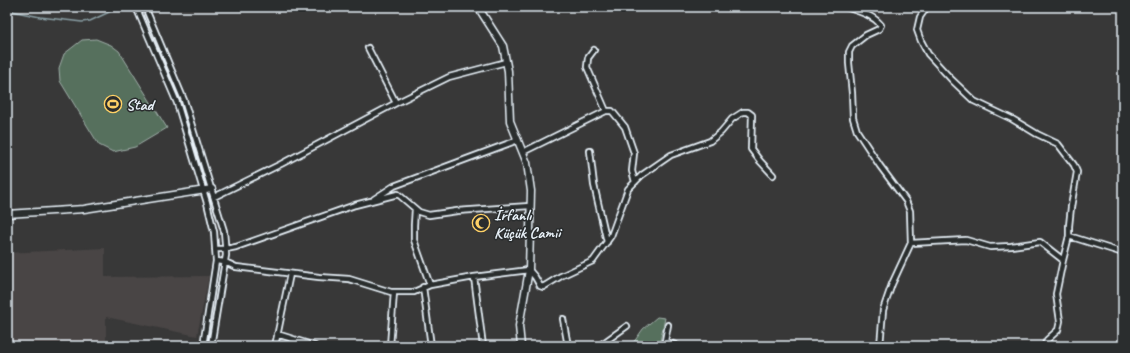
<svg xmlns="http://www.w3.org/2000/svg" width="1130" height="353" viewBox="0 0 1130 353" font-family="Caveat,sans-serif">
  <rect width="100%" height="100%" fill="#383838"/>
  <filter id="ink" filterUnits="userSpaceOnUse"><feTurbulence type="fractalNoise" baseFrequency=".025" numOctaves="2"/><feDisplacementMap in="SourceGraphic" scale="8" xChannelSelector="R" yChannelSelector="G"/><feConvolveMatrix kernelMatrix="1 2 1 2 8 2 1 2 1" color-interpolation-filters="sRGB"/></filter>
  <g filter="url(#ink)">
    <path fill="#494545" d="M105 248V277L209 276 197 336 106 317V346H7V253Z"/>
    <path fill="#576f5d" stroke="#a0b0aa" d="M96 39 111 45 119 51 167 128 135 147 113 152 99 145 60 81 59 68 64 54 82 40Z
      M657 317 665 318 659 346H630L636 339 643 329Z"/>
    <g fill="none" stroke-linecap="round" stroke-linejoin="round">
      <path stroke="#899ea4" stroke-width="1.5" d="M7 10 40 17 82 22 90 21 120 7"/>
      <defs>
        <path id="minor" d="M136 7 177 103 207 203 214 232 216 261 203 346
          M145 7 184 100 224 231 226 255 211 346
          M846 7C859 12 872 14 881 25L879 29 866 35 852 46 849 52V63L852 93 853 118 857 131 880 166 906 201 910 211 911 243 966 240 990 247 1011 246 1040 242 1063 260
          M927 7 920 17 917 30 921 41 928 54 952 80 974 101 1012 119 1037 134 1058 144 1074 165 1077 172 1071 207 1069 226V236L1063 260 1056 294 1060 321 1058 330 1047 340 1044 346
          M368 48 396 103
          M594 50 588 58 587 67 606 111
          M590 151 594 185 607 242
          M523 152 606 111H612L625 127 634 153 632 171 635 182
          M214 197 281 164 396 103 449 77 506 62
          M374 199 394 186 518 140
          M415 209 414 225V240L430 285
          M1069 236 1123 253
          M215 249H226L236 247 355 205 398 194 419 212 429 215 457 211 530 206
          M216 261 225 262 236 267 319 277 349 279 391 292H414L430 285 474 277 529 270 535 277 540 286 543 287 561 276 593 261 611 236 628 189 642 175 671 155 710 141 721 132 732 119 743 112H748L752 115 751 149 760 161 773 175
          M474 277 483 346
          M423 287 431 346
          M563 319 568 346
          M277 334 315 346
          M665 341 678 346
          M211 344 221 346
          M275 346 290 274
          M390 346 394 292
          M599 346 627 326
          M664 346 668 325
          M880 346 883 310 892 284 911 243"/>
        <path id="major" d="M478 7 503 46 508 71 510 121 527 163 531 191 529 270 519 326 521 346
          M7 214 84 209 212 189"/>
      </defs>
      <use href="#minor" stroke="#e8f1f8" stroke-width="8"/>
      <use href="#major" stroke="#e8f1f8" stroke-width="9"/>
      <use href="#minor" stroke="#2a2d2e" stroke-width="4.5"/>
      <use href="#major" stroke="#2a2d2e" stroke-width="6"/>
    </g>
  </g>
  <defs>
    <symbol id="stadium-ring" viewBox="-11 -11 22 22"><circle r="9.5" fill="#2a2d2e" stroke="#ffd166" stroke-width="1.5"/><path d="M0-5a6.5 5 0 1 0 0 10a6.5 5 0 1 0 0-10ZM-3.5-1.8h7v3.6h-7Z" fill="#ffd166"/></symbol>
    <symbol id="mosque-ring" viewBox="-11 -11 22 22"><circle r="9.5" fill="#2a2d2e" stroke="#ffd166" stroke-width="1.5"/><path d="M3.5-4.9A6 6 0 1 0 3.5 4.9A5 5 0 1 1 3.5-4.9Z" fill="#ffd166"/></symbol>
  </defs>
  <g fill-rule="evenodd">
    <use href="#stadium-ring" x="103" y="94" width="20" height="20"/>
    <use href="#mosque-ring" x="471" y="213" width="20" height="20"/>
  </g>
  <g text-anchor="middle" stroke-width="3" stroke-linejoin="round" paint-order="stroke">
    <g font-size="16" font-weight="bold" fill="#e8f1f8" stroke="#2a2d2e" text-anchor="start">
      <text x="126" y="110">Stad</text>
      <text x="494" y="220">İrfanlı<tspan x="494" dy="18">Küçük Camii</tspan></text>
    </g>
  </g>
  <rect width="1130" height="353" fill="none" stroke="#2a2d2e" stroke-width="24"/>
  <rect x="12" y="12" width="1106" height="329" fill="none" stroke="#e8f1f8" stroke-width="1.5" filter="url(#ink)"/>
</svg>
